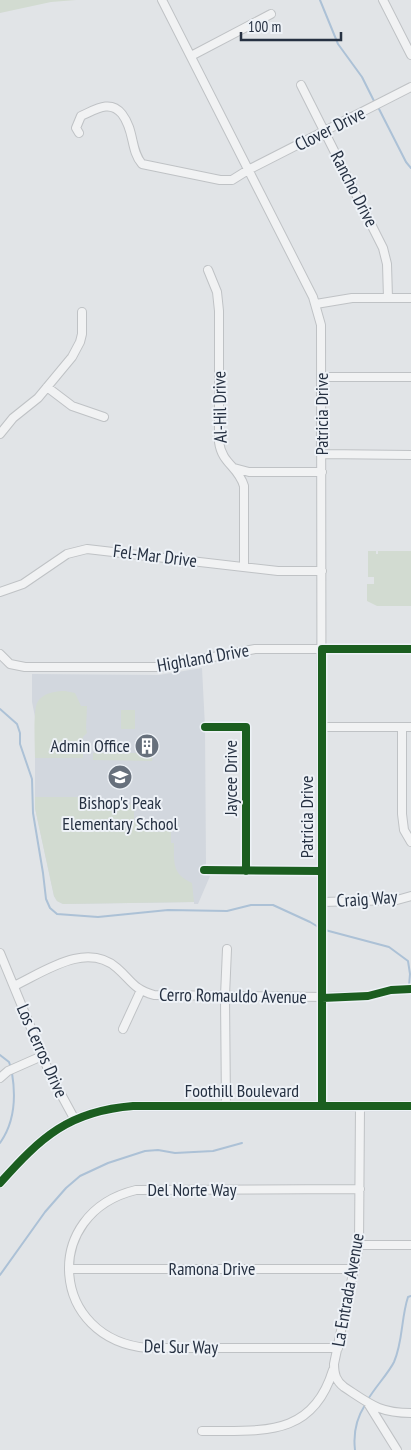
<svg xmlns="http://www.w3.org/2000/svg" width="411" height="1450" viewBox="0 0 411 1450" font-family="'PT Sans Narrow',sans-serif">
  <rect width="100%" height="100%" fill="#e1e4e7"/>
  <path fill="#d2d7de" d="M202 668 205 727 206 863 204 870 210 876 198 904H194V902L63 904 57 901 54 896 35 808V717L32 702V674L159 675Z"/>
  <path fill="#d2dbd1" d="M0 0H76L51 2 0 13Z
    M368 551H376V554H378V551H411V606H377L367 601V584H374V577H368Z
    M65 691 75 693 81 706H87L86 728 87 733 83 737V758H35C35 746 33 712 37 703 42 693 55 691 65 691Z
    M121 710H135V729H121Z
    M93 753H153L152 761 93 760Z
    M35 797H87V805H134V820L158 832 171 830V843H174C174 863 172 874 192 883L194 902 63 904 57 901 54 896 35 808Z"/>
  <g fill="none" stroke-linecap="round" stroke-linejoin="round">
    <path stroke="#acc1d6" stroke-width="2" d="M320 0 338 44 362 77 375 103
      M378 107 406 162 411 168
      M0 709 17 724 20 733V744L32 779 33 813 43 873 46 899 50 908 57 914 98 917 168 910 227 911 251 905H273L310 922 320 928
      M325 930 389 947 408 961 410 974 409 986
      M0 1055 9 1062 11 1068
      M0 1143C15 1122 16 1097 12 1073
      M0 1275 45 1212 66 1188 80 1176 108 1163 145 1151 158 1150 175 1153 213 1151 242 1143
      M367 1401C375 1387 388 1374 394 1362 403 1342 401 1318 408 1297L411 1296
      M355 1450C353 1433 356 1419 365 1405"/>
    <defs>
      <path id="minor" d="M162 0 313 297 321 325 322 1106
        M383 0 411 55
        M191 56 271 14
        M301 85 383 248 387 264 388 298
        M79 133 76 128 81 116C95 110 110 99 122 114 135 131 130 150 142 164L220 180H232L248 170 411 87
        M208 270 217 292 219 311V442C222 464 238 466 244 486V567
        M316 304 352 298H411
        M322 377H411
        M47 387 72 406 104 417
        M0 434 13 418 38 398 72 357 80 342 82 334V312
        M322 454 411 455
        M234 468 249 472H322
        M0 592 23 584 67 554 87 549 278 571H322
        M0 654 10 664 25 667H160L255 649H411
        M205 727H246V871
        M322 727H411
        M402 727V814L404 830 411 842
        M204 870 322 871
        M322 902 397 900 411 896
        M0 953 50 1074 75 1120
        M14 986C44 972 86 941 117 968 132 981 133 989 154 995L327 997 368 996 391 990 411 989
        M123 1029 141 990
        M0 1078 8 1071 42 1056
        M226 1106 225 996 227 949
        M360 1106 359 1245 334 1364C334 1374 336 1381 344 1387 370 1404 379 1413 411 1413
        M359 1245H411
        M69 1269H355
        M338 1348H148C50 1340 40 1213 136 1190L360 1189
        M369 1405 397 1450
        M202 1431C260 1430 312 1439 333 1370"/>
      <path id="tertiary" d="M0 1183C41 1137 69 1111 133 1106H411"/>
    </defs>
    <use href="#minor" stroke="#bfc2c5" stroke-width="10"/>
    <use href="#tertiary" stroke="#bfc2c5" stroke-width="11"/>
    <use href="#minor" stroke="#f1f2f3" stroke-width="8"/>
    <use href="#tertiary" stroke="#f1f2f3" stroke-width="9"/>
    <defs>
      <path id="cycleway" d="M205 727H246V871
        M204 870 322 871
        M322 998 368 996 391 990 411 989
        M322 1106V649H411
        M0 1183C41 1137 69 1111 133 1106H411"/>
    </defs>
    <use href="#cycleway" stroke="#eef2f7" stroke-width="11"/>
    <use href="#cycleway" stroke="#1b5e20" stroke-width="8"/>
  </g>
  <defs>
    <symbol id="building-disc" viewBox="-11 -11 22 22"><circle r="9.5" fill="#67707c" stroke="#eef2f7"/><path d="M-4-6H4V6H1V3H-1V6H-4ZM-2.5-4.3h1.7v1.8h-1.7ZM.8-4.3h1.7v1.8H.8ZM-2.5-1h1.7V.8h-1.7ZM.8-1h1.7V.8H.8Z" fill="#fff"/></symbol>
    <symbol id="school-disc" viewBox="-11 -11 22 22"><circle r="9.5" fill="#67707c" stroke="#eef2f7"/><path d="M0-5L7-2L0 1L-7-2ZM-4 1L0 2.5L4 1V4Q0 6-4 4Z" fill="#fff"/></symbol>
  </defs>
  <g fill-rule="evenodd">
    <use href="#building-disc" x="133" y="732" width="28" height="28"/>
    <use href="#school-disc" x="106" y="763" width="28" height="28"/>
  </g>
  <g text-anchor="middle" stroke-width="4" stroke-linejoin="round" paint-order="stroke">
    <g font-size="18" fill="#263142" stroke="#eef2f7">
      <text transform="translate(330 129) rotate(-27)" y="6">Clover Drive</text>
      <text transform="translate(354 189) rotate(63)" y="6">Rancho Drive</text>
      <text transform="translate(220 407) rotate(-91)" y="6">Al-Hil Drive</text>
      <text transform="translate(322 414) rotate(-90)" y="6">Patricia Drive</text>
      <text transform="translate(155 556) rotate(7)" y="6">Fel-Mar Drive</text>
      <text transform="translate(203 658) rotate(-10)" y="6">Highland Drive</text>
      <text transform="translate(231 778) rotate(-90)" y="6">Jaycee Drive</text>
      <text transform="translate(307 817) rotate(-90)" y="6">Patricia Drive</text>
      <text transform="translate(367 899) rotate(-4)" y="6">Craig Way</text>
      <text transform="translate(233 996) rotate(1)" y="6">Cerro Romauldo Avenue</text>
      <text transform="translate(42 1051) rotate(66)" y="6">Los Cerros Drive</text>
      <text x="242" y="1097">Foothill Boulevard</text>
      <text x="192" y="1196">Del Norte Way</text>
      <text x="212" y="1275">Ramona Drive</text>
      <text transform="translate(348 1290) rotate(-80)" y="6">La Entrada Avenue</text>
      <text transform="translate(181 1347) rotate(1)" y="6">Del Sur Way</text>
    </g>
    <g font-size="18" fill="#263142" stroke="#eef2f7" text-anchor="end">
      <text x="130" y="752">Admin Office</text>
      <text x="120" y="809" text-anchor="middle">Bishop's Peak<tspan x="120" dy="21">Elementary School</tspan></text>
    </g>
  </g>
  <path d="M241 32v8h100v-8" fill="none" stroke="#263142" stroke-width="2.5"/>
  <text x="248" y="32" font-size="15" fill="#263142" stroke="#eef2f7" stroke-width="4" paint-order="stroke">100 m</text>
</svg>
